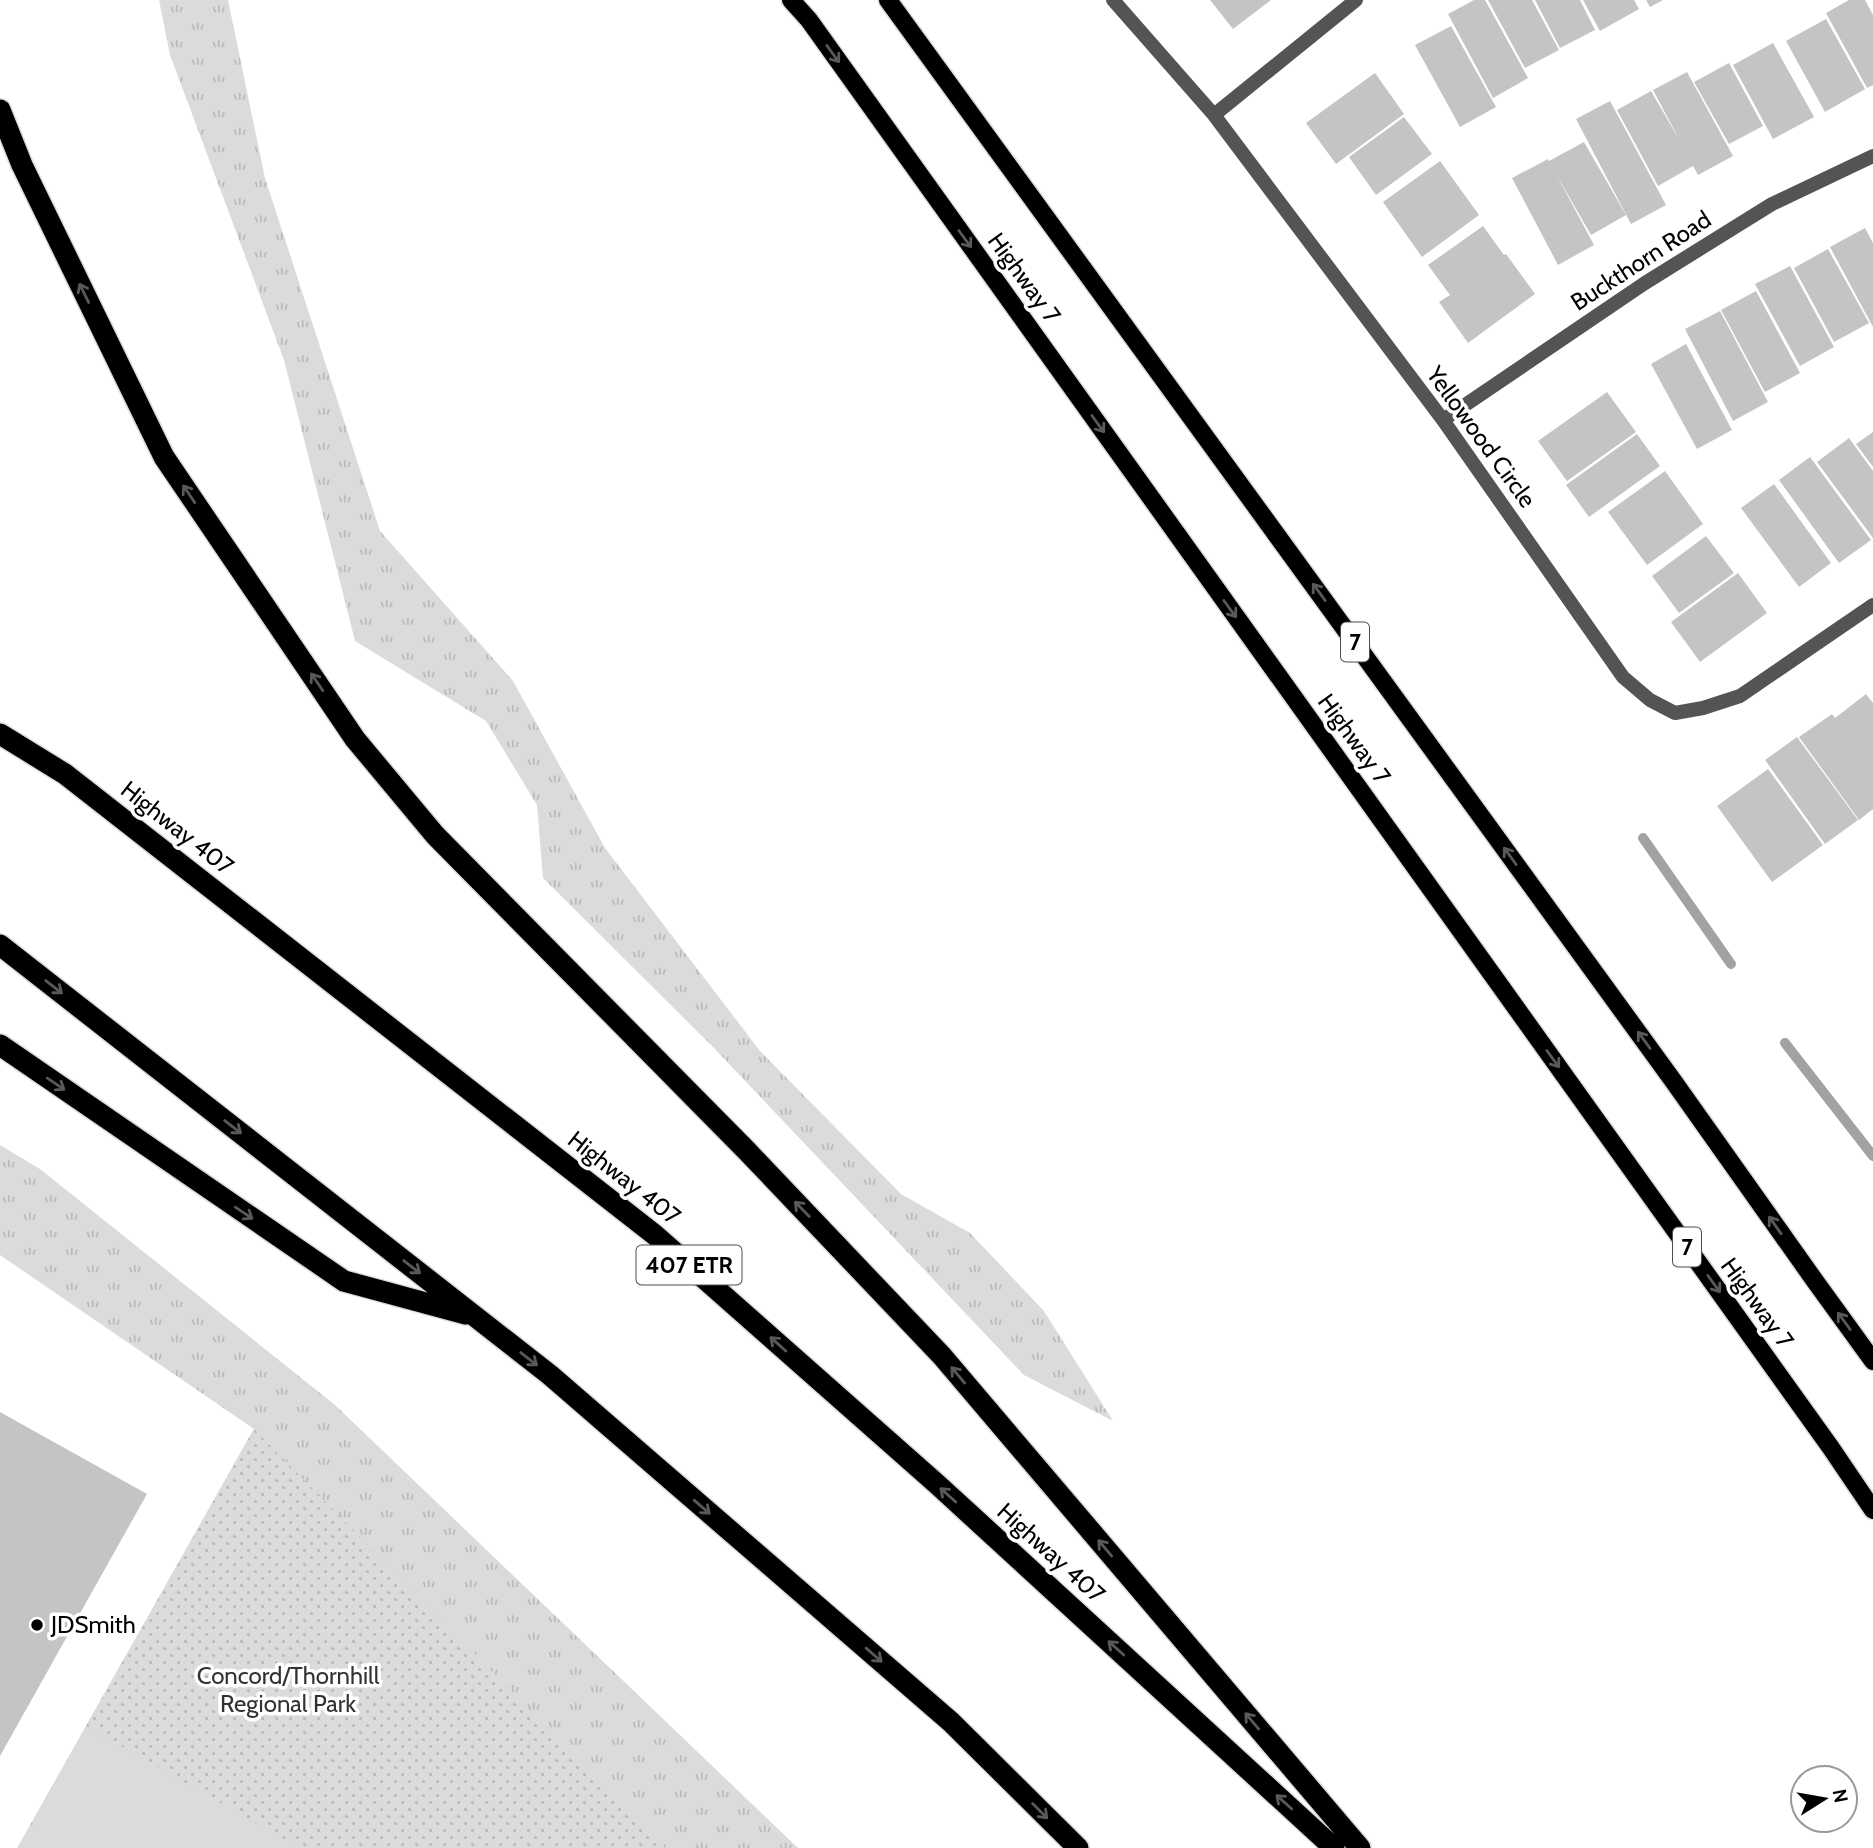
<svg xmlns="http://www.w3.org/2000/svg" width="1873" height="1848" viewBox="0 0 1873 1848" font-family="Cabin,sans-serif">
  <defs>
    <pattern id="grass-tufts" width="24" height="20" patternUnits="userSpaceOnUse" patternTransform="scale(1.75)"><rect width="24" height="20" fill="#dbdbdb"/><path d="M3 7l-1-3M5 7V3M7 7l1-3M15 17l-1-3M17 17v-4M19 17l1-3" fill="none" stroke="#bababa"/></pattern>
    <pattern id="park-dots" width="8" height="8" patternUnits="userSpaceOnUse" patternTransform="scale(1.75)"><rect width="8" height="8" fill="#dbdbdb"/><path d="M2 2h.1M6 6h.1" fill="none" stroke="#bababa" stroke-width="1.8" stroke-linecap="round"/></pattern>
  </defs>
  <rect width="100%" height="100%" fill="#fff"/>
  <path fill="url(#grass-tufts)" d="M159 0H228L265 178 380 531 513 681 605 848 760 1051 901 1194 970 1233 1044 1311 1113 1421 1024 1375 713 1047 543 878 537 805 486 721 355 641 284 360 170 55Z
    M0 1145 40 1169 335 1405 798 1848H360L86 1726 254 1429 0 1255Z"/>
  <path fill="url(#park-dots)" d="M254 1429 665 1848H17Z"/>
  <path fill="#dbdbdb" d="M86 1726 300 1848H19Z"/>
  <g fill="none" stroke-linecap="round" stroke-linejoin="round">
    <path stroke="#a2a2a2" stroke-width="10" d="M1643 838 1731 964
      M1785 1043 1873 1156"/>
  </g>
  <path fill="#c4c4c4" d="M1210 0H1271L1233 29Z
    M1474 0H1485L1528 78 1493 98 1448 14Z
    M1488 0H1532L1559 50 1525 68Z
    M1535 0H1580L1595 30 1560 48Z
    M1583 0H1634L1639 9 1600 31Z
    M1646 0H1663L1650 7Z
    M1849 0H1865L1873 15V85L1867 88 1826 13Z
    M1826 19 1865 89 1825 112 1786 41Z
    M1451 26 1496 107 1460 127 1415 45Z
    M1773 43 1814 117 1773 139 1733 65Z
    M1729 63 1763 126 1729 144 1694 82Z
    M1687 72 1733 156 1698 175 1693 166 1658 186 1617 110 1651 91 1680 141 1653 90Z
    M1375 73 1404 114 1336 164 1306 123Z
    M1610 101 1666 205 1631 224 1576 119Z
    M1404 117 1432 154 1376 195 1349 157Z
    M1584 142 1626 215 1591 235 1556 174 1594 245 1558 265 1512 178 1548 159 1549 161Z
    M1440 161 1479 215 1422 257 1383 202Z
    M1483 226 1504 255 1506 254 1535 294 1468 343 1439 302 1450 295 1428 265Z
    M1865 228 1873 243V327L1830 247Z
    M1828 249 1869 323 1834 342 1794 268Z
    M1790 266 1834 347 1800 366 1755 284Z
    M1756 291 1800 373 1765 392 1721 310Z
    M1720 311 1768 402 1733 421 1685 329Z
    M1686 344 1732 430 1697 449 1651 364Z
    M1607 392 1636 432 1567 481 1538 441Z
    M1873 432V467L1856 444Z
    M1637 434 1660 466 1589 517 1566 485Z
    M1849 438 1873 471V538L1817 462Z
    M1810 457 1871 540 1839 563 1779 480Z
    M1665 471 1703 524 1647 565 1608 512Z
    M1774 484 1831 563 1799 587 1741 508Z
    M1706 536 1734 573 1679 613 1652 576Z
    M1738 573 1767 613 1700 662 1671 622Z
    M1866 694 1873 703V809L1859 820 1799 737 1832 714 1835 718Z
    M1797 737 1858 820 1825 844 1765 760Z
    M1768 769 1823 845 1772 882 1717 806Z
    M0 1412 147 1494 0 1756Z"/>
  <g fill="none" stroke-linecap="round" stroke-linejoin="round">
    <defs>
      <path id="primary" d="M791 0 809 20 1831 1448 1873 1510
        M888 0 1674 1082 1815 1281 1873 1361"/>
      <path id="highway" d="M0 110 22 165 164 457 355 739 435 835 747 1151 942 1356 1360 1848
        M0 734 65 774 655 1235 938 1485 1334 1848
        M0 945 550 1375 951 1722 1078 1848
        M0 1045 344 1281 466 1314"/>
    </defs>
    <use href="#primary" stroke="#dbdbdb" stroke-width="21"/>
    <use href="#highway" stroke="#dbdbdb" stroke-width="24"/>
    <path stroke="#545454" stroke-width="14" d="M1113 0 1214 115 1443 420 1623 677 1650 700 1675 713 1703 708 1740 696 1873 605
      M1214 115 1356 0
      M1443 420 1645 283 1772 204 1873 156"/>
    <use href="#primary" stroke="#000" stroke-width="18"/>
    <use href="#highway" stroke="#000" stroke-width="21"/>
  </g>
  <defs><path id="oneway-shaft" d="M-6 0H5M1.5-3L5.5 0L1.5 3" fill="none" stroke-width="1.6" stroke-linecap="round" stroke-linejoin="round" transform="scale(1.75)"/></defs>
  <g stroke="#595959">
    <use href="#oneway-shaft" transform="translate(833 54) rotate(54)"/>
    <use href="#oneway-shaft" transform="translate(965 239) rotate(54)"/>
    <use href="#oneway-shaft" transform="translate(84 293) rotate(-116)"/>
    <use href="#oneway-shaft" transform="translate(1098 424) rotate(54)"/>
    <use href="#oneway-shaft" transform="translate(189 494) rotate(-124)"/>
    <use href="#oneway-shaft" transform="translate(1319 592) rotate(-126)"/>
    <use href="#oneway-shaft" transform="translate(1230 609) rotate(54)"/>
    <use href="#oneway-shaft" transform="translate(317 682) rotate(-124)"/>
    <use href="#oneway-shaft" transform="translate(1510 856) rotate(-126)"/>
    <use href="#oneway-shaft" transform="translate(54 987) rotate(38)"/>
    <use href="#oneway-shaft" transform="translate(1644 1040) rotate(-126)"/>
    <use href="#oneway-shaft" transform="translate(1553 1059) rotate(54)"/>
    <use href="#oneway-shaft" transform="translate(56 1084) rotate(34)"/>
    <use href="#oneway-shaft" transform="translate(233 1127) rotate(38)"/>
    <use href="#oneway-shaft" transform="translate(802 1209) rotate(-134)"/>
    <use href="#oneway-shaft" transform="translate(244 1213) rotate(34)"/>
    <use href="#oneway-shaft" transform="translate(1775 1225) rotate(-125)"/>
    <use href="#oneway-shaft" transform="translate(412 1267) rotate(38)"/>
    <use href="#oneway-shaft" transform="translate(1714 1284) rotate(54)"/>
    <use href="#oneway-shaft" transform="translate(1844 1321) rotate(-126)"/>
    <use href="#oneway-shaft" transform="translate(778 1344) rotate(-138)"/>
    <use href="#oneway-shaft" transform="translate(529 1359) rotate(38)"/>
    <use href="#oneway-shaft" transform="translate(958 1375) rotate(-130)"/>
    <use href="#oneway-shaft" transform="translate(948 1495) rotate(-138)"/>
    <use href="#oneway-shaft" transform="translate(702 1507) rotate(41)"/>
    <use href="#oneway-shaft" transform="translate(1105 1548) rotate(-130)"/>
    <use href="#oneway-shaft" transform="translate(1116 1648) rotate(-138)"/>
    <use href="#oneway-shaft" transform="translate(874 1655) rotate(41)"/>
    <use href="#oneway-shaft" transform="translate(1252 1721) rotate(-130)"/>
    <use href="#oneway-shaft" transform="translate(1284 1802) rotate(-138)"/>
    <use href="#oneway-shaft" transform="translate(1040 1811) rotate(45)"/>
  </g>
  <circle fill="#000" stroke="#fff" stroke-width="2.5" cx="37" cy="1625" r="7"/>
  <g text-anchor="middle" stroke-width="7" stroke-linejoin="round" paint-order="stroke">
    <g fill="#fff" stroke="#4c4c4c" stroke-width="2">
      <rect x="1341" y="622.5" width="28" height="39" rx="5"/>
      <rect x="1673" y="1227.5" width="28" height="39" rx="5"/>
      <rect x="636.5" y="1245.5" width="105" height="39" rx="5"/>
    </g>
    <g font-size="23" font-weight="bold" fill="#000">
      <text x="1355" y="650">7</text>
      <text x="1687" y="1255">7</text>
      <text x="689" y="1273">407 ETR</text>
    </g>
    <g font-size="24" fill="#000" stroke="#fff">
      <text transform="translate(1641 261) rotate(-33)" y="8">Buckthorn Road</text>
      <text transform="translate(1024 278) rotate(54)" y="8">Highway 7</text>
      <text transform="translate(1481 437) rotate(54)" y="8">Yellowood Circle</text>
      <text transform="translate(1354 739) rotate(54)" y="8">Highway 7</text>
      <text transform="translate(177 828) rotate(38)" y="8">Highway 407</text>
      <text transform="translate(624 1178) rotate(38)" y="8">Highway 407</text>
      <text transform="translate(1757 1303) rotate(54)" y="8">Highway 7</text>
      <text transform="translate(1051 1553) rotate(42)" y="8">Highway 407</text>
    </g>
    <g font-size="24" fill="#000" stroke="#fff" text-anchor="start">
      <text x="51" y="1633">JDSmith</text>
    </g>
    <g font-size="24" fill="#323232" stroke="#fff">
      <text x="288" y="1684">Concord/Thornhill<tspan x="288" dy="28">Regional Park</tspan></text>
    </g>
  </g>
  <g transform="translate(1824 1799) rotate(79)"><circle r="33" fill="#ffffff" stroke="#999999" stroke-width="2"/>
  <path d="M0-5L12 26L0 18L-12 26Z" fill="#000000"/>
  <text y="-10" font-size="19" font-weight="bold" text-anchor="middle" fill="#000000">N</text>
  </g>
</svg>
